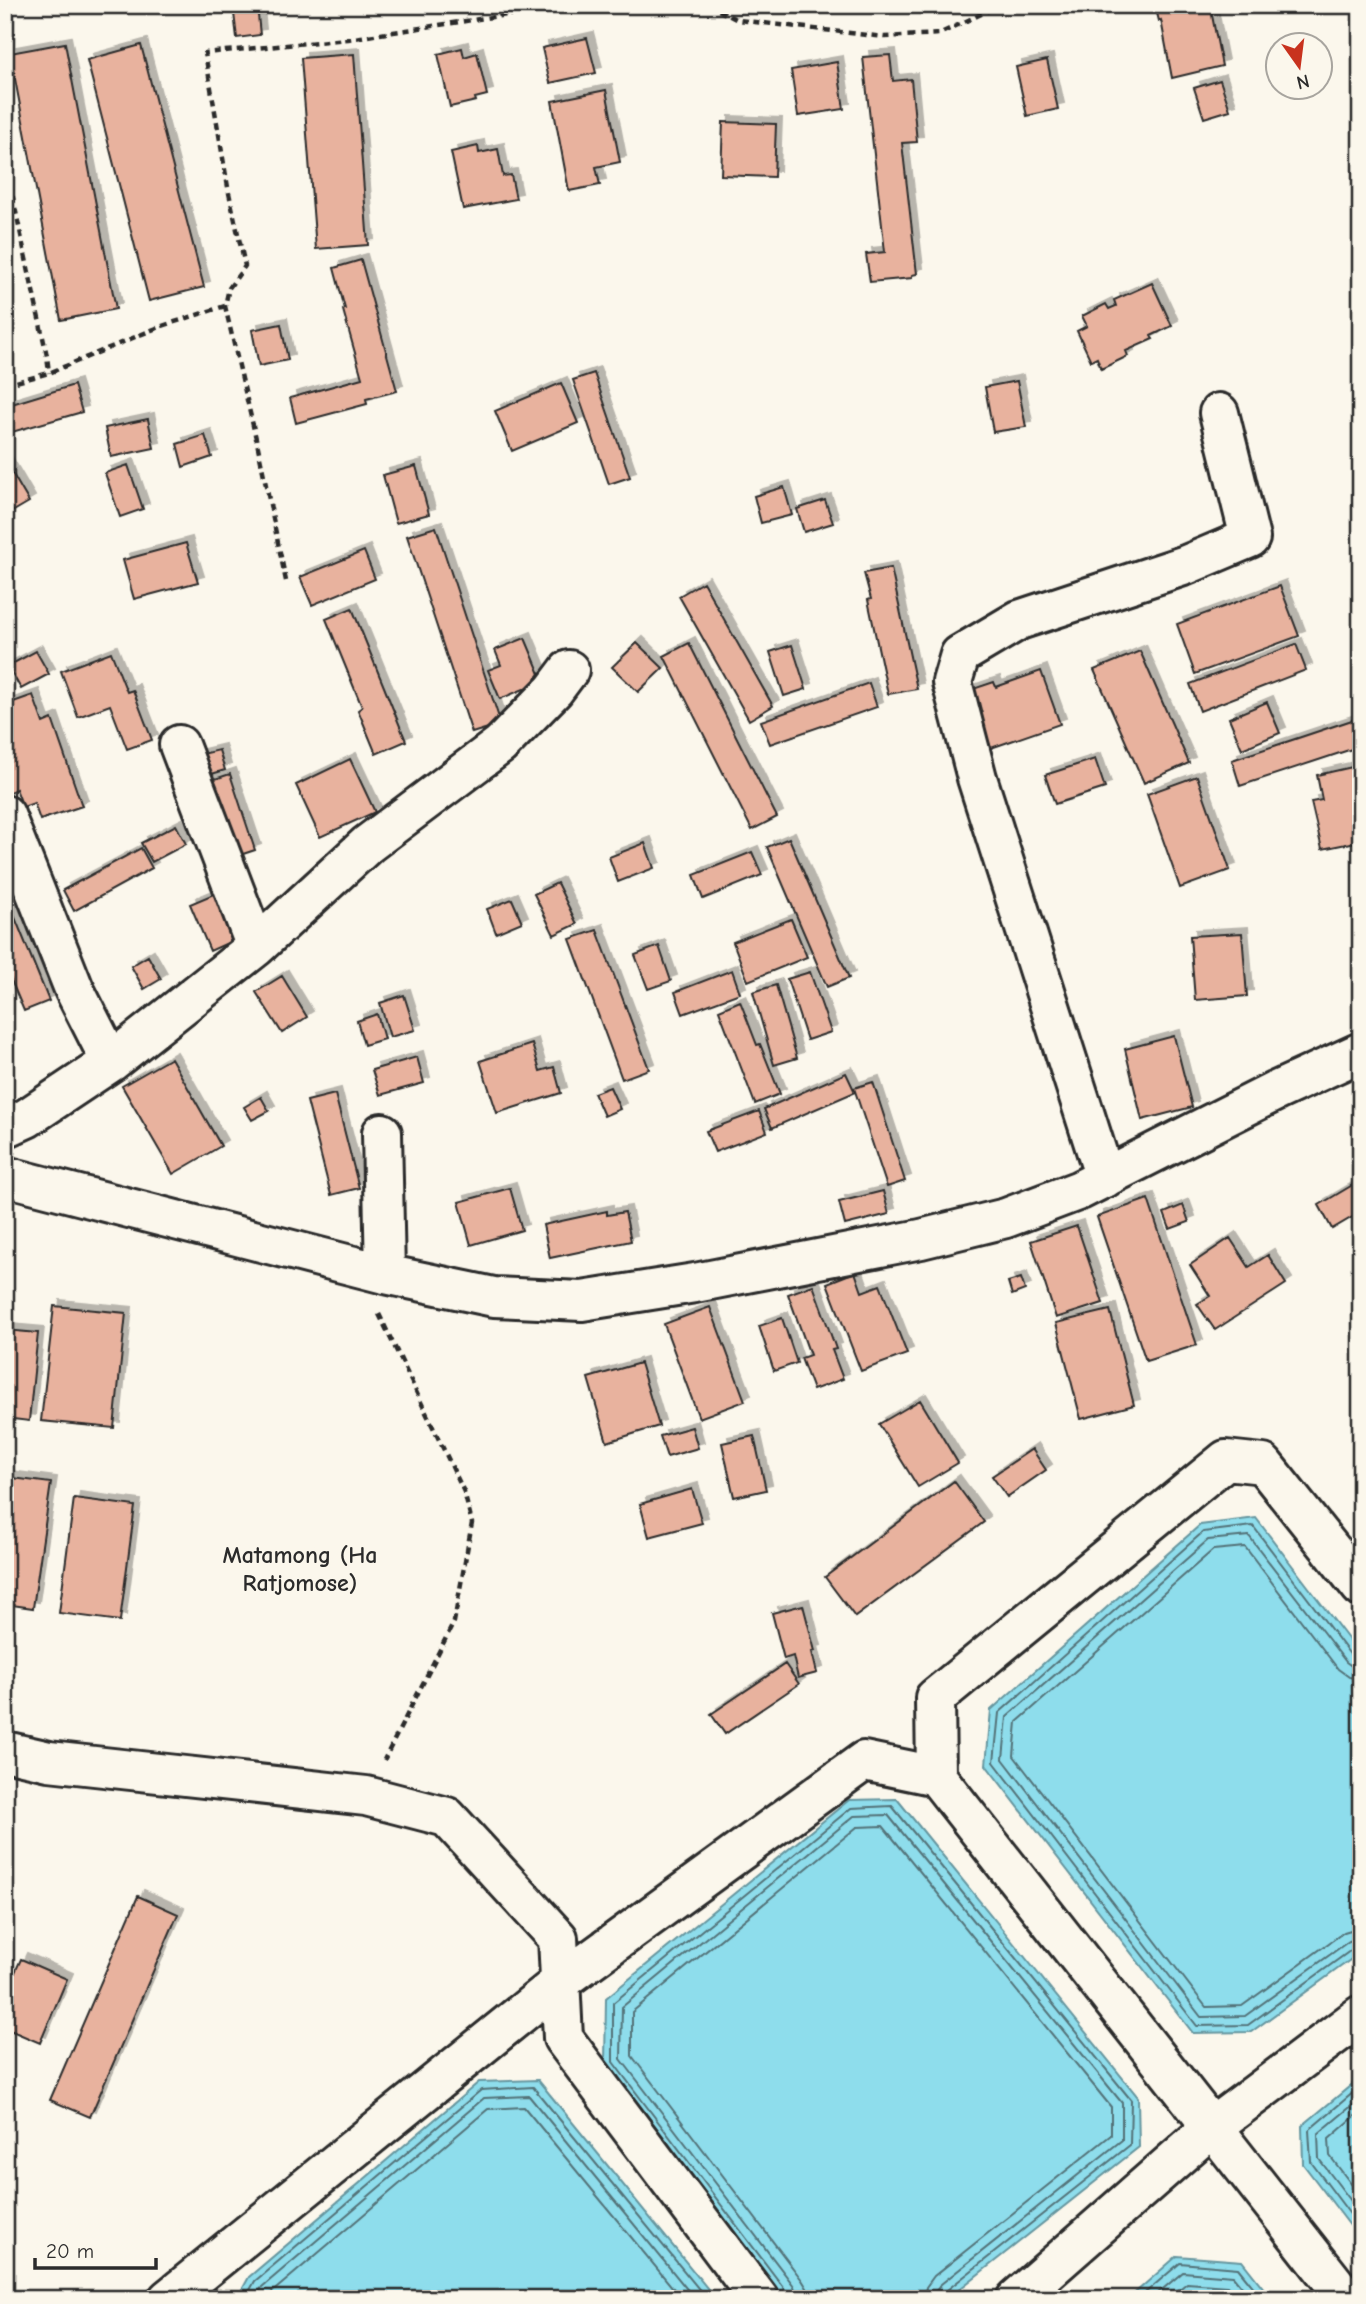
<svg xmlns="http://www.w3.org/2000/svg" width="1366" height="2304" viewBox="0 0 1366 2304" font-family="'Comic Neue',sans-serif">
  <defs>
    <filter id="shadow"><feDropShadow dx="6" dy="-6" stdDeviation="0" flood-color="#0004"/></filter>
  </defs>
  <rect width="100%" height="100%" fill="#fbf7ec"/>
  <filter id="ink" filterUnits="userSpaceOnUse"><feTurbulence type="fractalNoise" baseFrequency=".0143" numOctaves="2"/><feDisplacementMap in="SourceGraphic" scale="14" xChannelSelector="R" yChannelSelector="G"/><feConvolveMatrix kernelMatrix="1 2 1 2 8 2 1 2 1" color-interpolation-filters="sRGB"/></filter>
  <g filter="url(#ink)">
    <path fill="#8eddec" stroke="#66969f" stroke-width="2" d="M1256 1518 1361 1656V1952L1251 2032 1193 2033 986 1765 991 1710 1200 1525Z
      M897 1799 1138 2097 1139 2147 947 2299H783L605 2064 606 1998 849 1800Z
      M1361 2077V2240L1303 2164 1302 2126Z
      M538 2080 716 2299H237L249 2277 479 2082Z
      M1177 2256 1242 2261 1272 2299H1128Z"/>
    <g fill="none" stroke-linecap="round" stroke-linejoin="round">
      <path stroke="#537278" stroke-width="2" d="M1361 1660 1352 1657 1253 1526 1203 1532 999 1713 994 1762 1197 2026 1248 2025 1354 1948 1361 1947
        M1361 1669 1353 1667 1346 1662 1249 1536 1208 1540 1007 1717 1003 1759 1201 2017 1245 2016 1349 1941 1361 1938
        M1361 1679 1349 1677 1338 1669 1245 1547 1213 1550 1017 1722 1014 1756 1206 2007 1242 2006 1344 1932 1361 1927
        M1361 2086 1309 2130 1311 2162 1361 2229
        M1361 2098 1318 2134 1319 2159 1361 2214
        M1361 2111 1329 2139 1330 2156 1361 2197
        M245 2299 255 2281 481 2090 533 2087 707 2299
        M255 2299 262 2287 484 2098 529 2096 695 2299
        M267 2299 270 2294 488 2109 524 2107 682 2299
        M789 2299 787 2292 613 2062V2003L851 1808 892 1806 1131 2100 1130 2145 947 2290 943 2299
        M797 2299 794 2286 621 2059 622 2007 854 1816 888 1815 1122 2103V2140L941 2284 936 2291 935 2299
        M808 2299 807 2288 802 2280 632 2056V2012L857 1827 883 1826 1111 2107V2135L934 2276 926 2287 924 2299
        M1138 2299 1180 2263 1238 2268 1263 2299
        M1151 2299 1183 2272 1233 2276 1252 2299
        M1167 2299 1187 2283 1227 2286 1238 2299"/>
    </g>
    <path fill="#e8b29e" stroke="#2b2b2b" stroke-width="2" filter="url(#shadow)" d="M233 5H257L260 35 237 38Z
      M1155 5H1210L1222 66 1172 78 1161 20 1159 21Z
      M587 38 596 73 550 83 542 48Z
      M65 43 116 309 61 320 10 53Z
      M141 45 204 287 149 301 87 60Z
      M462 48 464 57 477 53 487 95 475 98 476 101 450 107 438 54Z
      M354 54 368 245 316 249 301 58Z
      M890 55 893 81 911 79 917 142 902 143 917 274 912 275V278L870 282 866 254 885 252 863 57Z
      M1047 60 1058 109 1027 116 1016 67Z
      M837 62 844 109 798 116 791 70Z
      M1220 80 1230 110 1204 118 1194 88Z
      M606 90 620 162 596 167 600 185 569 191 552 101Z
      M723 122 776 124 774 177 721 175Z
      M478 146 479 153 498 149 503 176 511 175 516 199 463 209 451 152Z
      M361 260 397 391 366 399 367 404 296 423 290 398 362 378 343 310 345 309 334 268Z
      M1152 283 1172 326 1151 336 1153 339 1126 351 1128 356 1101 369 1097 358 1091 361 1077 331 1087 326 1082 316 1106 304 1109 309 1116 306 1114 300Z
      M281 324 288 360 259 366 252 330Z
      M594 373 630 477 609 484 573 380Z
      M1017 381 1026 427 993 432 985 387Z
      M561 383 578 423 512 451 495 411Z
      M74 385 82 412 5 434V406Z
      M148 419 154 448 111 457 105 428Z
      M205 435 212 457 183 467 177 444Z
      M5 461 29 502 5 516Z
      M128 465 143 509 120 517 105 473Z
      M416 466 429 514 396 523 383 475Z
      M784 487 792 515 761 523 754 496Z
      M825 500 833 523 804 532 797 509Z
      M436 527 501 724 472 733 407 536Z
      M186 543 198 582 134 599 123 560Z
      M364 551 375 579 312 605 300 577Z
      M891 568 917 689 888 694 868 600 871 599 864 573Z
      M703 582 773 706 749 720 679 596Z
      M1280 586 1299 636 1195 674 1177 624Z
      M352 608 406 741 376 754 358 710 362 707 326 619Z
      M525 638 543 681 500 699 488 670 501 665 495 650Z
      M637 643 663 668 638 692 612 667Z
      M689 643 777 817 752 830 664 656Z
      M1296 644 1306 670 1200 711 1190 684Z
      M792 645 806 689 784 696 770 652Z
      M36 651 49 674 21 689 8 666Z
      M1140 651 1189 763 1144 783 1094 670Z
      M111 652 127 692 133 690 152 740 127 749 110 705 78 717 61 671Z
      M1041 671 1060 724 991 748 970 690 994 682 996 687Z
      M869 683 877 707 770 744 761 721Z
      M33 695 43 723 52 719 82 806 40 820 34 803 23 807 16 789 8 793 5 783V705Z
      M1267 702 1280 733 1242 749 1229 718Z
      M1361 717V746L1240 786 1232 760Z
      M219 750 225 770 205 776 198 755Z
      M350 759 375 812 320 837 296 785Z
      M1095 759 1105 788 1055 804 1045 775Z
      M1361 765V841L1322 849 1311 802 1322 800 1317 775Z
      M230 774 255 850 231 858 206 782Z
      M1197 776 1230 870 1180 888 1147 794Z
      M176 825 186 844 152 862 141 843Z
      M789 838 849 978 827 987 767 847Z
      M645 843 654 868 618 882 609 857Z
      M141 848 152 868 74 911 63 890Z
      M752 852 762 875 703 899 694 875Z
      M557 883 577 924 554 935 534 894Z
      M223 890 243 936 210 951 190 904Z
      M5 893 49 1001 24 1011 5 966Z
      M512 899 522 922 496 933 487 909Z
      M791 919 807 957 748 981 733 942Z
      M597 930 649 1069 622 1079 570 939Z
      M1242 933 1247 996 1195 1000 1190 936Z
      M659 946 671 981 648 989 635 955Z
      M148 956 161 979 144 989 131 966Z
      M732 970 740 993 683 1014 675 992Z
      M810 972 831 1032 807 1040 787 979Z
      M282 976 307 1017 282 1033 256 992Z
      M776 985 797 1058 774 1065 753 992Z
      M404 995 415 1030 390 1037 380 1003Z
      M740 1001 757 1045 760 1044 780 1094 755 1104 719 1010Z
      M377 1014 384 1039 364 1045 357 1021Z
      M1174 1036 1192 1107 1142 1120 1125 1049Z
      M532 1044 540 1071 554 1067 561 1093 497 1113 480 1061Z
      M417 1057 424 1083 380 1095 372 1070Z
      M171 1058 221 1146 173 1174 122 1086Z
      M846 1073 855 1092 772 1128 764 1109Z
      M873 1082 905 1181 887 1187 854 1088Z
      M610 1087 620 1109 604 1116 594 1093Z
      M335 1094 359 1188 331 1195 307 1101Z
      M261 1097 269 1111 252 1120 244 1107Z
      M759 1111 767 1132 715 1152 706 1131Z
      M1361 1180V1212L1332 1229 1319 1205Z
      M510 1188 522 1230 471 1245 459 1202Z
      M883 1191 889 1214 845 1225 839 1202Z
      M1148 1199 1197 1345 1146 1361 1097 1217Z
      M1183 1205 1189 1222 1170 1229 1164 1213Z
      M607 1211V1215L625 1212 631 1241 550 1258 543 1225Z
      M1077 1226 1103 1303 1056 1318 1031 1241Z
      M1230 1238 1249 1267 1268 1255 1286 1284 1215 1330 1197 1304 1210 1296 1190 1265Z
      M855 1272 862 1292 880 1285 907 1354 861 1371 827 1283Z
      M1021 1278 1025 1290 1012 1295 1008 1282Z
      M813 1285 836 1349 832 1350 843 1379 813 1390 801 1358 810 1355 788 1294Z
      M54 1306 126 1313 114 1428 41 1421Z
      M710 1307 745 1401 699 1418 664 1324Z
      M1110 1310 1134 1405 1081 1419 1056 1323Z
      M782 1318 797 1363 774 1371 759 1326Z
      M5 1330 38 1333 29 1421 5 1418Z
      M640 1363 659 1426 607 1442 588 1378Z
      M920 1400 958 1463 918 1487 879 1424Z
      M692 1427 698 1448 667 1457 660 1436Z
      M754 1436 766 1490 734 1497 722 1443Z
      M1032 1449 1046 1470 1007 1497 992 1476Z
      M5 1477 51 1483 33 1608 5 1604Z
      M954 1481 984 1522 855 1617 825 1577Z
      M692 1489 702 1523 649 1537 640 1504Z
      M74 1498 135 1506 120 1621 59 1613Z
      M803 1605 815 1651 812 1652 817 1673 798 1678 793 1656 784 1659 772 1613Z
      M785 1664 799 1684 725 1734 711 1714Z
      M138 1896 178 1914 90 2117 50 2100Z
      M21 1959 67 1979 40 2043 5 2028V1994Z"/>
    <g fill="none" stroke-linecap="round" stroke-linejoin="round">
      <defs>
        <path id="minor" d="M179 745 256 947
          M5 815 74 989 111 1062
          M5 1128 27 1118 111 1062 256 947 368 844 500 745 554 690 569 670
          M382 1133 385 1274
          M5 1176 385 1274 494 1297 582 1301 695 1283 921 1239 1006 1218 1080 1190 1276 1091 1361 1052
          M1105 1178 977 778 952 682 960 655 1019 620 1186 565 1250 538 1219 413
          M5 1751 49 1761 366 1796 447 1817 558 1938 563 2038 759 2299
          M168 2299 559 1983 864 1761 936 1776
          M1016 2299 1212 2127 1361 2015
          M1347 2299 936 1776 935 1698 1226 1460 1263 1464 1361 1587"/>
      </defs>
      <use href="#minor" stroke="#2b2b2b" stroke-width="44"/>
      <path stroke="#2b2b2b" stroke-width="4.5" stroke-dasharray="7 5" stroke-linecap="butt" d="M708 5 738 20 884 37 939 34 1000 5
        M5 161 47 356 49 373
        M5 385 49 373 159 327 225 306
        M286 581 258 447 225 306 229 288 245 266 229 193 205 53 348 39 492 17 586 5
        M379 1314 464 1492 472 1523 454 1622 384 1760"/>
      <use href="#minor" stroke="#fbf7ec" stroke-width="38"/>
    </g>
  </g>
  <g text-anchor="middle" stroke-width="7" stroke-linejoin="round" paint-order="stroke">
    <g font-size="24" font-weight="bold" fill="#2b2b2b" stroke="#fbf7ec">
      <text x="300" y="1563">Matamong (Ha<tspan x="300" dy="28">Ratjomose)</tspan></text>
    </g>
  </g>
  <rect width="1366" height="2304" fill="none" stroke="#fbf7ec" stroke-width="28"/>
  <rect x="14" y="14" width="1338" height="2276" fill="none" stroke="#2b2b2b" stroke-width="2.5" filter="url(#ink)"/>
  <g transform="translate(1299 66) rotate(166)"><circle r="33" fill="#fbf7ec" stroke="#a8a59f" stroke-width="2"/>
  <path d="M0-5L12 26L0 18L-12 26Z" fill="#c8321e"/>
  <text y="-10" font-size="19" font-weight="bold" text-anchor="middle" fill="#2b2b2b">N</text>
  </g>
  <path d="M35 2258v10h121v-10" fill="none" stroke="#2b2b2b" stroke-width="3.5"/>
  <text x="46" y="2258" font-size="21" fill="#2b2b2b" stroke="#fbf7ec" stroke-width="5" paint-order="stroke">20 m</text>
</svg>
